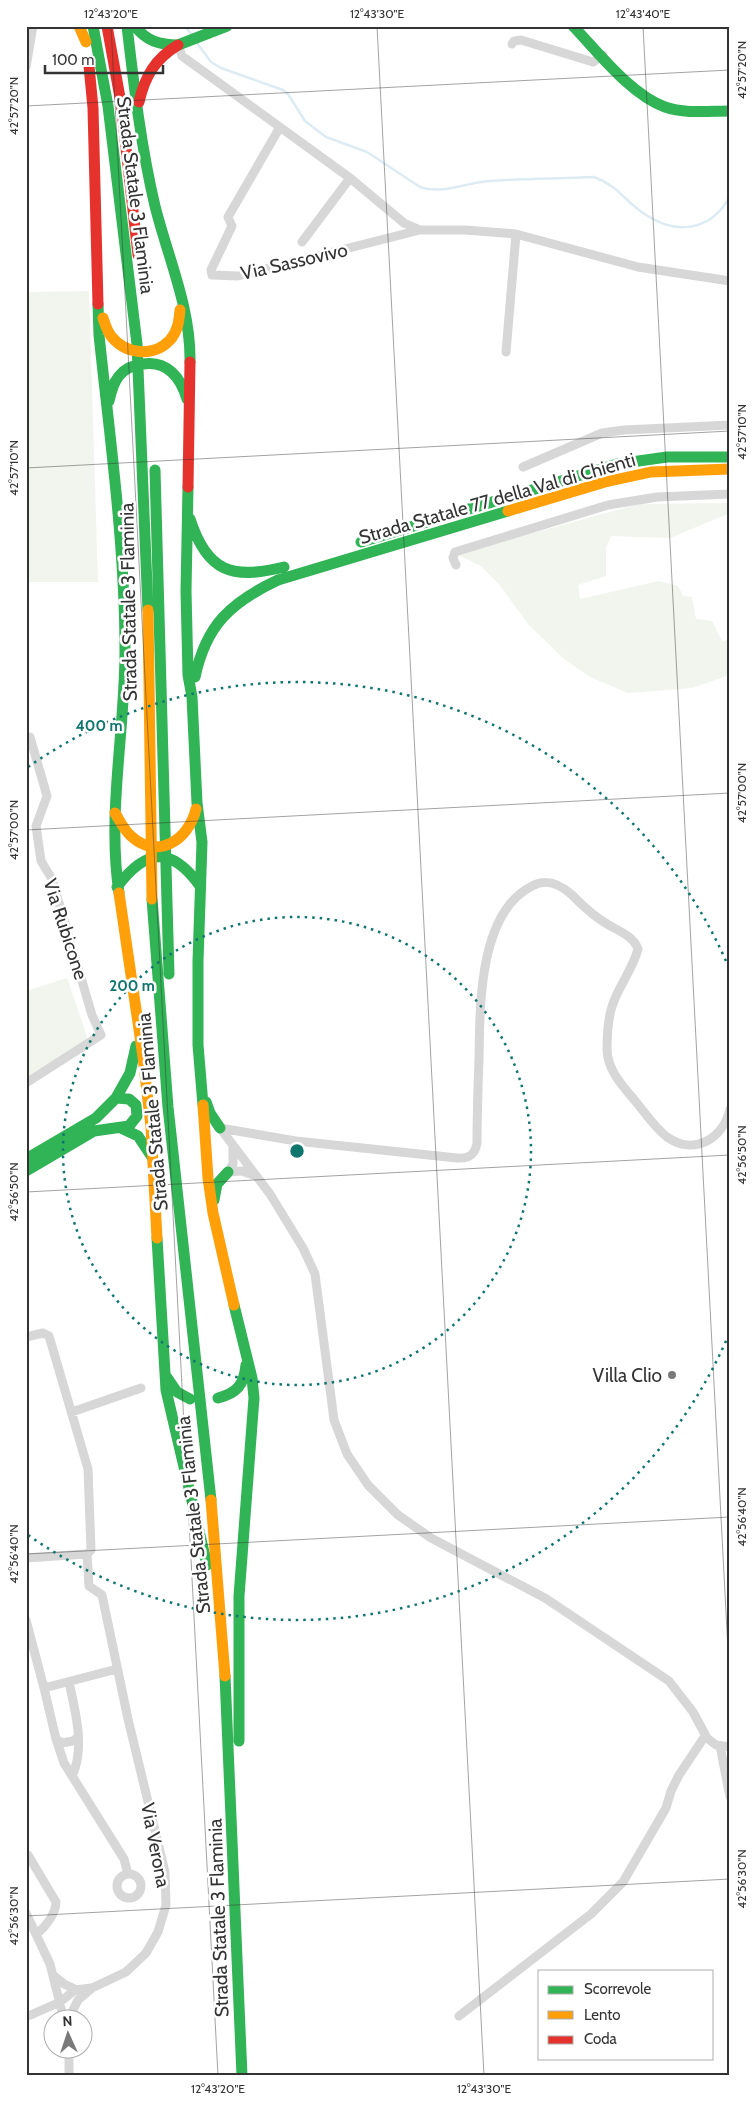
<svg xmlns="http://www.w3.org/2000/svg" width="756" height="2102" viewBox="0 0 756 2102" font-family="Cabin,sans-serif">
  <rect width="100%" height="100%" fill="#fff"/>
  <path fill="#f1f5ed" d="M89 291 98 582H26V292Z
    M730 503V513L670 538 611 536 606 548V576L578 585 580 599 659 581 678 586 683 596 692 597 696 619 712 621 722 641 730 639V675L692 688 628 693 590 677 564 659 528 624 499 584 481 566 456 554 639 504Z
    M67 978 88 1039 26 1079V991Z"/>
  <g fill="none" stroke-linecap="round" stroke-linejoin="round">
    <path stroke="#ddebf3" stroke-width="2.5" d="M185 26 191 34
      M197 43 211 62 221 68 283 90 288 94 305 121 326 137 367 152 420 187C440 194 460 185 481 182 518 178 556 179 594 177 619 186 625 202 646 215 678 236 712 230 730 196"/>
    <path stroke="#d7d7d7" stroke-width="9" d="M512 44 514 41 521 40 593 62 603 55
      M178 45 182 56 350 178 404 223 420 230H465L516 234 638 267 730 281
      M26 67 33 26
      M280 127 228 217 232 226 211 270 212 275 238 276 420 230
      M302 242 350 178
      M506 352 516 234
      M523 467 602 433 624 430 730 425
      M456 565 453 558 455 552 608 505 657 497 730 494
      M26 1083 101 1035 92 1015 52 879 41 861 36 826 47 796 30 737
      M220 1128 296 1141 457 1158C469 1159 475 1155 477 1143 477 1115 478 1087 479 1059 480 1008 478 913 532 886 547 878 560 884 572 895 582 905 592 915 604 922 617 931 632 934 638 949 633 968 621 983 614 1001 608 1015 607 1036 607 1050 608 1072 624 1087 636 1102 646 1114 655 1128 667 1137 694 1156 723 1139 730 1109
      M220 1128 270 1194 303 1248 315 1274 334 1420 347 1454 368 1485 398 1515 431 1538 545 1598 669 1681 693 1712 707 1738 716 1745 730 1747
      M228 1172 242 1171 256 1176
      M228 1172 233 1164V1147
      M26 1337 43 1333 49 1336 88 1469 91 1550 87 1554 26 1558
      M72 1412 141 1388
      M26 1620 44 1688 117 1669
      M69 1682C75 1711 85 1745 73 1774
      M44 1688 56 1739 64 1763 124 1859 128 1874
      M56 1739 62 1743 73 1741 78 1737
      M720 1746 730 1797
      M28 1855 56 1902C56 1914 45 1927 37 1934
      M117 1886a12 12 0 1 1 24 0a12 12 0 1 1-24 0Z
      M26 1913 50 1964 64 2020
      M53 1975 64 1984 77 1990
      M459 2016 591 1914 623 1882 666 1808 671 1791 679 1775 705 1736
      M26 2017 60 2002 75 1990 91 1988
      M68 2020 78 2000 92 1988 126 1972 146 1953 158 1932 166 1905 165 1872 128 1719 102 1595 89 1586 87 1554
      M69 2050V2076"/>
    <path stroke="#30b455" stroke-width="11" d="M93 26 108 106 137 344 148 610
      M127 26C134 86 141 147 155 206 168 258 191 308 190 362
      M135 26C146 41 160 45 178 45
      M573 26C598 52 631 95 665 107 685 114 709 111 730 111
      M178 45 227 26
      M98 304 99 335C110 440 125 545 125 651 125 732 107 813 119 893
      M109 401C111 392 113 383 119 376 125 368 134 365 143 364 167 360 181 378 187 399
      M155 470 169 974
      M188 487 186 591 188 675 192 697 197 803 202 842 198 961V1045L203 1105
      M190 519C207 572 232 580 284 567
      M361 542 617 464 667 457H730
      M195 677C206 625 231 602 278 580L508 511
      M117 887C146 848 171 846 200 886
      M152 899 168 1107 211 1500
      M116 1098 130 1073 136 1046
      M206 1102 210 1113 220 1128
      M121 1128 138 1136 152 1157
      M26 1159 96 1118 116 1098 129 1099 136 1105 137 1116 129 1126 94 1131 26 1171
      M214 1200 217 1184 228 1172
      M157 1238 166 1390 207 1565
      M234 1305 252 1378 254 1398 239 1596V1741
      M166 1376 177 1392 190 1399
      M218 1398C237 1393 244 1385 246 1365
      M225 1676 242 2076"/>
    <path stroke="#ff9f0a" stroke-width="11" d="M79 26 86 42
      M103 318C105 324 107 331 111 336 125 354 153 358 170 340 178 331 179 321 180 310
      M508 511 605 482 651 472 730 469
      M148 610 152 899
      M115 813C120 821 124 830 131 836 158 861 189 839 196 809
      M119 893 143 1057 151 1127 157 1238
      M203 1105 208 1178 213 1213 234 1305
      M211 1500 225 1676"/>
    <path stroke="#e5322d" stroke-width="11" d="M107 26 121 103 138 255
      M89 66 93 108 98 304
      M139 102C145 76 155 59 178 45
      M188 487 190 362"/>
  </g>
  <path fill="none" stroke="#333" stroke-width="1" stroke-opacity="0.45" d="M111 26 218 2076M377 26 484 2076M643 26 730 1689M26 106 730 70M26 468 730 431M26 830 730 793M26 1192 730 1155M26 1554 730 1517M26 1916 730 1879"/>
  <g fill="none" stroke="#0f766e" stroke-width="2.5" stroke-dasharray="2.5 5">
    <circle cx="297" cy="1151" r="234"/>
    <path d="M729 1334A469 469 0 0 1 28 1535M28 767A469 469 0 0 1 729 968"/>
  </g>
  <circle fill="#7a7a7a" stroke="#fff" stroke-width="2" cx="672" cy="1375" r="5"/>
  <g text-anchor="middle" stroke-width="5" stroke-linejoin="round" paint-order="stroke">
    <g font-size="19" fill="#333" stroke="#fff">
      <text transform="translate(136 195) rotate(83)" y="7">Strada Statale 3 Flaminia</text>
      <text transform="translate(294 261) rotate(-13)" y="7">Via Sassovivo</text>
      <text transform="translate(497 498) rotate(-16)" y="7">Strada Statale 77 della Val di Chienti</text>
      <text transform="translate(128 602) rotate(-91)" y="7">Strada Statale 3 Flaminia</text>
      <text transform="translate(66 929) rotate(72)" y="7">Via Rubicone</text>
      <text transform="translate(152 1112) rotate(-95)" y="7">Strada Statale 3 Flaminia</text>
      <text transform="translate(193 1515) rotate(-96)" y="7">Strada Statale 3 Flaminia</text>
      <text transform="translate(156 1845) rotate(79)" y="7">Via Verona</text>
      <text transform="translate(218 1918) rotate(-92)" y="7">Strada Statale 3 Flaminia</text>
    </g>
    <g font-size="19" fill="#333" stroke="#fff" text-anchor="end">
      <text x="662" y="1382">Villa Clio</text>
    </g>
  </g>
  <circle cx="297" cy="1151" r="8" fill="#0f766e" stroke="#fff" stroke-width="2.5"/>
  <g font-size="15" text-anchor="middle" font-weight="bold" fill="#0f766e" stroke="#fff" stroke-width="5" stroke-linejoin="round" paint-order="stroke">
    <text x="99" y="731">400 m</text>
    <text x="132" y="991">200 m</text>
  </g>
  <rect width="756" height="2102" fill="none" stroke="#ffffff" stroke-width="55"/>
  <rect x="538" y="1970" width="175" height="90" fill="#ffffff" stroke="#adadad"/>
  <rect x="548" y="1986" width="25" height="8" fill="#30b455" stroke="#adadad"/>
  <text x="584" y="1994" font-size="15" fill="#333333">Scorrevole</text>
  <rect x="548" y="2011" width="25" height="8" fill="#ff9f0a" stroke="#adadad"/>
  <text x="584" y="2020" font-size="15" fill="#333333">Lento</text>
  <rect x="548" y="2036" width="25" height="8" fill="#e5322d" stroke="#adadad"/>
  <text x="584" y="2044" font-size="15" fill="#333333">Coda</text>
  <g transform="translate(68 2034) rotate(357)"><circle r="24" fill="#ffffff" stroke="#adadad"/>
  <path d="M0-4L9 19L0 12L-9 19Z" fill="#7a7a7a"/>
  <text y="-8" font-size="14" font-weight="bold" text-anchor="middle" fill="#333333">N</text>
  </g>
  <path d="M45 65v8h118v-8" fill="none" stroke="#333333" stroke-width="2.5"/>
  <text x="52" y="65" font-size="15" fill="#333333" stroke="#ffffff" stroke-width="4" paint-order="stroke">100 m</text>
  <rect x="28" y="28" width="700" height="2046" fill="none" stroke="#333" stroke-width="2"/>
  <g font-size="12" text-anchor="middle" fill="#333">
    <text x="111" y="18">12°43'20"E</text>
    <text x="377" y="18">12°43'30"E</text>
    <text x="643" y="18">12°43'40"E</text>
    <text transform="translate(742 70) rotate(-90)" y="4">42°57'20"N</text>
    <text transform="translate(14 106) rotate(-90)" y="4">42°57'20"N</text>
    <text transform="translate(742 432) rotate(-90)" y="4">42°57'10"N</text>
    <text transform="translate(14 468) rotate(-90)" y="4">42°57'10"N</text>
    <text transform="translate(742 793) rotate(-90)" y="4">42°57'00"N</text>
    <text transform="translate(14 830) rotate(-90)" y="4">42°57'00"N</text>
    <text transform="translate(742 1155) rotate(-90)" y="4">42°56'50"N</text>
    <text transform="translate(14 1192) rotate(-90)" y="4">42°56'50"N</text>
    <text transform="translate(742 1517) rotate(-90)" y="4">42°56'40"N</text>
    <text transform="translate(14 1554) rotate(-90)" y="4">42°56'40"N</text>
    <text transform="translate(742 1879) rotate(-90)" y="4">42°56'30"N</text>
    <text transform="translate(14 1916) rotate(-90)" y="4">42°56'30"N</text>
    <text x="218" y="2093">12°43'20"E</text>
    <text x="484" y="2093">12°43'30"E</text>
  </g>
</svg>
